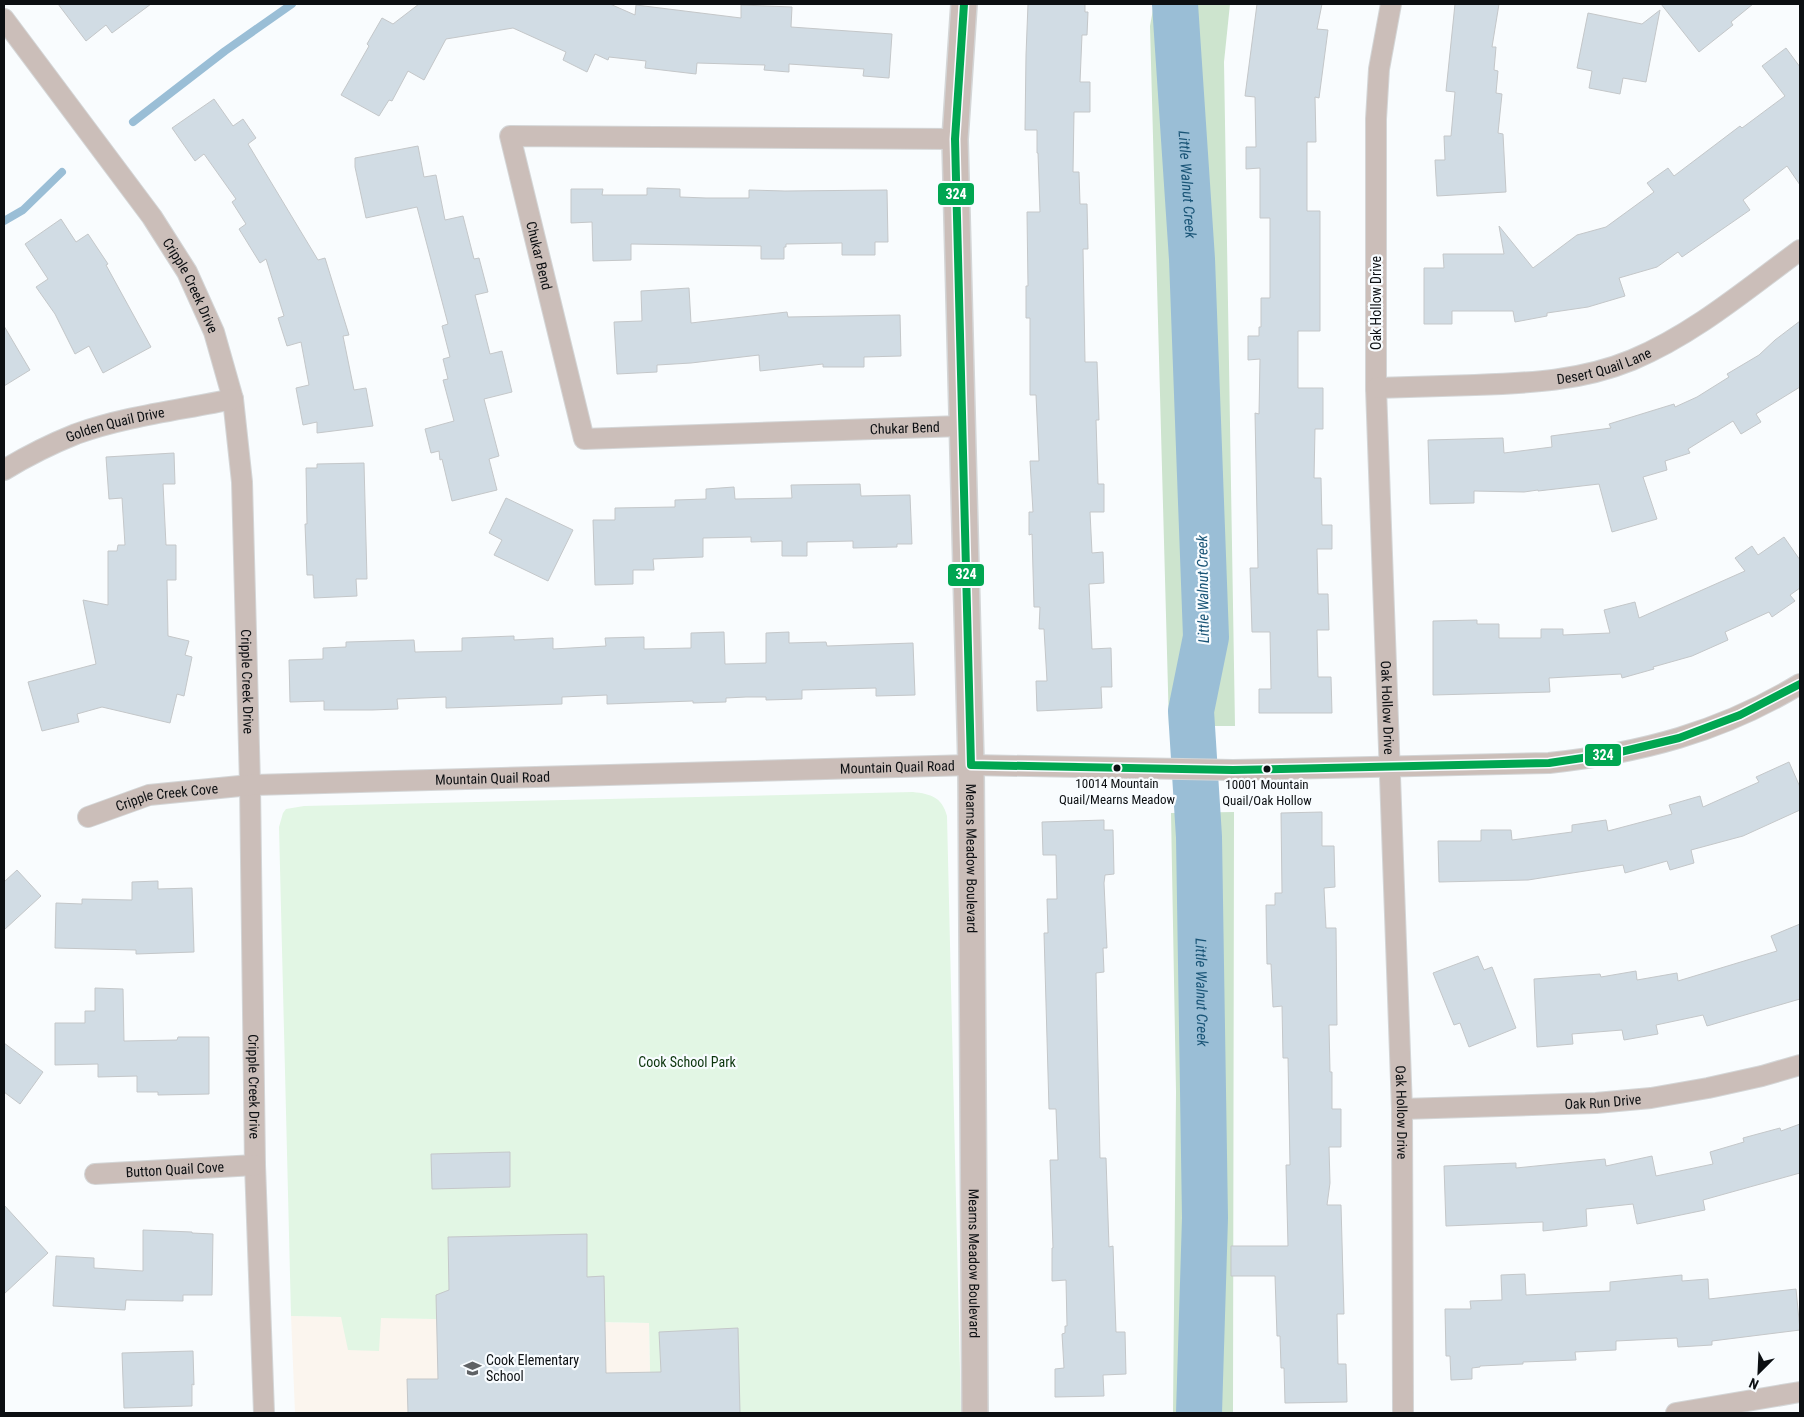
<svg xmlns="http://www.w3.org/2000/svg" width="1804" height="1417" viewBox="0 0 1804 1417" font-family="'Roboto Condensed',sans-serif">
  <rect width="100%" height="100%" fill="#f9fcfe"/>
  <path fill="#fbf5ee" d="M291 1316 649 1323 651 1413H295Z"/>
  <path fill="#e2f6e4" d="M913 792C931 794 942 797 947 816L961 1413H651L649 1323 381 1318 379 1351 348 1350 341 1317 291 1316 279 827 283 813 286 809 304 806Z"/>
  <path fill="#cde4ce" d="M1154 4H1230L1224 62 1235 726H1169L1150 26Z
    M1234 812 1233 1413H1173L1176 1092 1171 813Z"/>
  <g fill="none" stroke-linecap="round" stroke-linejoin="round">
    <path stroke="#9abed6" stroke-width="8" d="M133 122 225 51 292 4
      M4 221 23 210 62 172"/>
    <path stroke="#9abed6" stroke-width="46" id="s1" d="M1175 4 1192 259 1206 637 1191 711 1199 837 1205 1218 1199 1413"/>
  </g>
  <path fill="#d1dce4" stroke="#c4c7c9" d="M58 4H151L112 33 106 25 86 41Z
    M419 4H610L635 15 636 5 741 18V5L792 7 791 27 892 34 889 78 863 76 864 69 789 64V72L764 70 765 65 697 63 696 74 645 68 646 61 609 57 608 60 595 54 587 72 563 60 566 52 513 28 446 39 424 80 408 71 392 101 389 100 379 116 341 95 369 46 367 44 382 18 393 24Z
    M1028 4H1085V12H1088L1087 35H1082L1080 82H1090V112H1074L1073 172H1079L1080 204H1087L1088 249H1083L1085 362H1097L1099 420H1096L1098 484H1104V512H1090L1092 553 1103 552 1104 583 1089 584 1092 649 1111 648 1112 687H1101L1102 708 1037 711 1036 681H1047L1044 629H1039L1040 607H1034L1032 534 1029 535V512H1033L1030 461H1039L1036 395H1030V318H1026V286H1028L1027 212H1040L1038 153H1037V130H1025L1026 55Z
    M1257 4H1322L1317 29 1328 30 1319 98 1315 97 1316 142H1307V211H1320V331H1298V388H1323V429H1315L1314 478H1321L1322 525H1332V549H1317L1318 594H1328L1329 630H1317L1318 677H1331L1332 713H1259V689H1271L1270 632H1252L1250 568H1258L1255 413 1259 414 1260 359 1248 360V336H1259V327H1261V298H1270V218H1260V168L1246 169V147H1256L1255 97 1245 96Z
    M1455 4H1499L1492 47H1496L1494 70 1498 71 1496 93 1502 94 1498 133 1503 134 1506 192 1437 196 1435 160H1445L1444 136H1451L1455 92 1446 91Z
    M1661 4H1753L1731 22 1733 25 1699 52Z
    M1660 10 1646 82 1623 78 1620 94 1589 88 1592 71 1577 68 1588 13 1642 24Z
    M1786 48 1800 67V185L1787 166 1743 200 1750 210 1682 257 1678 252 1657 267 1619 278 1625 296 1588 307 1547 313V316L1515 322 1513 311H1452V324H1424V268H1444L1443 254H1504L1499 226 1533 268 1577 235 1606 227 1654 192 1647 183 1668 168 1674 176 1740 126 1742 128 1785 96 1762 66Z
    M214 99 233 126 243 119 256 138 248 144 318 260 325 258 349 335 343 336 354 390 366 388 373 426 317 433V422L303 425 296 388 309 385 301 342 287 346 278 318 284 316 266 259 260 263 239 229 246 224 232 202 236 199 204 154 195 161 172 128Z
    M418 146 424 177 436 175 445 220 463 216 474 259 479 258 488 292 475 295 490 354 502 351 512 392 484 399 499 456 489 459 497 490 452 501 442 459 440 460 439 451 431 453 425 429 454 421 443 380 448 379 443 359 450 357 442 326 448 324 417 207 366 218 355 167V158Z
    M647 188 680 189V197L706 198H749V190L785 191 887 190 888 242H875V255H842V243L786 244V247H784V259H761V246L631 244V260L593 261 592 222 571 223V189H603L602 195H647Z
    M61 219 76 242 88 234 108 264 106 265 151 347 103 373 89 346 75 354 55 314 36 287 48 279 25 244Z
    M689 288 691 323 787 312 788 317 900 315 901 356 864 357V367H823V364L760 371 759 355 691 363 657 365V372L617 374 614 322 642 321 641 291Z
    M1800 321V387L1756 414 1761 422 1741 434 1733 421 1688 449 1690 453 1665 461 1667 470 1643 477 1657 519 1612 532 1599 484 1538 491V490L1524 492 1474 491V503L1430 504 1428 440 1503 438 1504 453 1552 447 1551 436 1611 428 1609 424 1674 404 1675 407 1697 397 1729 377 1727 374 1759 355 1775 340Z
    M4 326 30 370 4 386Z
    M174 453 175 484H163L166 545H176V580H167L168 636 189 641 185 655 192 657 184 696 177 694 170 723 102 707 77 714 79 722 42 731 28 682 96 664 83 600 108 605V551H117L118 545H125L122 498 109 499 106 457Z
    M364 463 367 579H356L357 596 314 598 313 575H307L305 524H307L306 468H317V464Z
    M860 484 861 496 910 495 912 544H897V547L853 548V541L807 542V556H782V541L751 542V537L703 538V557L653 559 654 570H633V584L595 585 593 520H615V508L675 507V500L706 499V489L734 487 735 499 792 498 791 485Z
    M506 498 573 530 548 581 494 555 502 540 489 533Z
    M1784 537 1800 560V588L1790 595 1795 601 1772 617 1769 612 1725 632 1728 640 1692 656 1653 667 1654 669 1622 678 1621 674 1549 678 1550 692 1433 695V621L1477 620V624H1499V638H1541V629H1563V635L1610 633 1604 610 1635 602 1639 618 1745 571 1735 558 1752 546 1758 555Z
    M724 632 725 664 766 663V633L789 632V643L826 642 827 646 913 643 915 695 876 696V688L802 690V699L766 700V697H746L726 698V702L693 703V701L607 704V695L562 697V704L446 708V697L397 699 398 709 372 710H324V701L290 702 289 660 323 659V648L346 647V642L414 640 415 652 462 651V638L514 636V640L553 638V649L606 646 605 638 644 637V649L691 648V633Z
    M1789 762 1800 787V810L1743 836 1691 850 1694 863 1670 870 1667 861 1625 873 1623 865 1528 880 1439 882 1438 841H1481V830H1511L1512 840 1572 832V825L1606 820 1608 831 1672 814 1669 805 1700 796 1703 807 1759 782 1756 777Z
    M1322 812V846H1334L1335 887 1324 888 1326 928H1336L1337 1025H1329L1330 1072H1332V1109H1341V1147H1329L1330 1183 1327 1205H1341L1344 1314H1337L1338 1364H1346L1347 1402 1285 1403 1284 1368H1281L1280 1336H1277L1275 1276H1231V1246H1288L1286 1165H1290L1288 1058H1283L1282 1006 1273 1007 1271 964H1267L1266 905H1275V893H1282L1281 813Z
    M1104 820V830H1113L1114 874 1105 875 1104 883 1107 948H1103L1104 972 1096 973 1100 1158H1106L1109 1247 1113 1246 1116 1332H1125L1126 1374 1103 1375 1104 1396 1055 1397V1369L1064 1368 1062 1334 1065 1333V1326H1067L1066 1280 1052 1281V1248H1053L1050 1160H1058L1056 1109H1049L1044 933H1048L1047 899H1057L1056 855H1043L1042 822Z
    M17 870 41 896 4 930V882Z
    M158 881V889L192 888 194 952 136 954V950L55 948 56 903 82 904V899L132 900V882Z
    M1800 924V999L1707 1026 1703 1015 1656 1025 1658 1034 1624 1040 1622 1030 1572 1034 1573 1044 1537 1047 1534 979 1600 974 1601 977 1636 971 1637 980 1677 973 1678 981 1777 951 1771 936Z
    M1478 956 1484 970 1492 967 1516 1028 1469 1047 1460 1023 1454 1025 1433 973Z
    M95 988 123 989 124 1041 177 1040 178 1037H209V1094L158 1095V1092H137V1076L98 1077V1064L55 1065V1023H85V1011H95Z
    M4 1043 43 1072 20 1104 4 1092Z
    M1800 1124V1173L1703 1200 1705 1210 1637 1224 1633 1204 1586 1209 1587 1226 1543 1231V1222L1446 1226 1444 1166 1516 1163V1168L1605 1159 1606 1166 1652 1156 1656 1176 1713 1164 1710 1152 1744 1142 1743 1138 1780 1128 1781 1131Z
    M510 1152V1187L432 1189 431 1154Z
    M4 1205 48 1253 4 1294Z
    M143 1230 192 1232V1233L213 1234 212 1295H183V1301L126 1300 125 1310 53 1306 56 1256 94 1258V1268L143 1271Z
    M587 1234V1277L604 1276 606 1373 661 1372 659 1332 738 1328 740 1413H408L407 1379H438L436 1295 449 1290 448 1237Z
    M1525 1274 1526 1295 1610 1291V1282L1682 1275V1281L1708 1279 1709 1299 1796 1289 1800 1330 1712 1341V1345L1678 1347 1677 1338 1616 1341V1350L1575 1352 1576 1360 1523 1362V1364L1480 1366V1367L1472 1368V1379L1451 1380 1450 1356H1446L1445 1309H1471L1470 1301 1502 1300 1501 1275Z
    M193 1351 194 1385 192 1384V1406L124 1408 122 1353Z"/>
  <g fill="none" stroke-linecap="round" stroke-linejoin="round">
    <defs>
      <g id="minor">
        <path id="s2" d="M1391 4 1379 69 1376 119V388L1402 1109 1403 1413"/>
        <path id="s3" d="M4 19 152 217 187 272 214 332 233 399 242 482 250 785 255 1165 264 1413"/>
        <path id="s4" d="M955 139 510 136 584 439 961 426"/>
        <path id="s5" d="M1376 388C1409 387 1442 386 1475 385 1530 383 1581 381 1632 360 1694 334 1747 289 1800 250"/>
        <path id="s6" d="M4 470C27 456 51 444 76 434 126 416 181 410 233 399"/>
        <path id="s7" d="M88 817 149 795 250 785 971 765 1233 770 1549 763C1641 753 1721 732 1800 684"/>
        <path id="s8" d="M1402 1109 1596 1103 1651 1098 1708 1088 1762 1076 1800 1065"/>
        <path id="s9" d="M95 1174 255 1165"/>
        <path d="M1676 1413 1800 1392"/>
      </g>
      <g id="tertiary">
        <path id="s10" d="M964 4 955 139 971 765 975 1413"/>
      </g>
    </defs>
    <use href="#minor" stroke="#d4d6d7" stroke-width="22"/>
    <use href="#tertiary" stroke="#d4d6d7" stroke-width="28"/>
    <use href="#minor" stroke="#cbbeb9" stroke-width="20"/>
    <use href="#tertiary" stroke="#cbbeb9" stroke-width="25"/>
    <defs>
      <path id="bus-1" d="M964 4 955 139 971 765
        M971 765 1233 770 1549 763 1616 753 1679 738 1740 715 1800 684"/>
    </defs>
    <use href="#bus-1" stroke="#f8fcff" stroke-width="11"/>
    <use href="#bus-1" stroke="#00a651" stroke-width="8"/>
  </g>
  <defs>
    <symbol id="school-bare" viewBox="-9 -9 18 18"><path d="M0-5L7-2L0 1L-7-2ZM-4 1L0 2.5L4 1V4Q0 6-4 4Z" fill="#5f6265" stroke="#f8fcff" stroke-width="2.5" paint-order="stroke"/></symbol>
  </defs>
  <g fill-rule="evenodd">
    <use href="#school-bare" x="460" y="1356" width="25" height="25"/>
  </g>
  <g fill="#0c0f12" stroke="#f8fcff" stroke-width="2">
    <circle cx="1117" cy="768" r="4.5"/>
    <circle cx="1267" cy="769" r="4.5"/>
  </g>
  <g text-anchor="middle" stroke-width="4.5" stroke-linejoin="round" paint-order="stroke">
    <g font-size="13" fill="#0c0f12" stroke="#f8fcff">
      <text x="1117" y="788">10014 Mountain<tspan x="1117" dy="16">Quail/Mearns Meadow</tspan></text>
      <text x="1267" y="789">10001 Mountain<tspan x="1267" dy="16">Quail/Oak Hollow</tspan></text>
    </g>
    <g font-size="14" fill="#0c0f12" stroke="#f8fcff">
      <text dy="5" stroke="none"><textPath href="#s4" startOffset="568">Chukar Bend</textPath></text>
      <text dy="5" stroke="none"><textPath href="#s3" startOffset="326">Cripple Creek Drive</textPath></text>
      <text transform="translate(1376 303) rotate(-90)" y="5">Oak Hollow Drive</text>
      <text dy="5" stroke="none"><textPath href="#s5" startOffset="230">Desert Quail Lane</textPath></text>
      <text dy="5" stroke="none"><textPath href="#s6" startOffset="121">Golden Quail Drive</textPath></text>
      <text dy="5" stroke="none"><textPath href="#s4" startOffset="1078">Chukar Bend</textPath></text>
      <text dy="5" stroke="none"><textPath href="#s3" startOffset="731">Cripple Creek Drive</textPath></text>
      <text dy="5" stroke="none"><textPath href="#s2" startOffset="705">Oak Hollow Drive</textPath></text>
      <text dy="5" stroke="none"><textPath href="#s7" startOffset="814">Mountain Quail Road</textPath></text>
      <text dy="5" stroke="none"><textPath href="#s7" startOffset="409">Mountain Quail Road</textPath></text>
      <text dy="5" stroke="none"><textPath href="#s7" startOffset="82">Cripple Creek Cove</textPath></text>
      <text dy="5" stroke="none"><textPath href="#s10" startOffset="855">Mearns Meadow Boulevard</textPath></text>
      <text dy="5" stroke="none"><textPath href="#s3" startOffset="1136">Cripple Creek Drive</textPath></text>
      <text dy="5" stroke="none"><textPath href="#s8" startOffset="201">Oak Run Drive</textPath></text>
      <text dy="5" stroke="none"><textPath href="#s2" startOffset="1110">Oak Hollow Drive</textPath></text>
      <text dy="5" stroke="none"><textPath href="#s9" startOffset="80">Button Quail Cove</textPath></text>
      <text dy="5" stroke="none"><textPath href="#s10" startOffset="1260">Mearns Meadow Boulevard</textPath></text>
    </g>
    <g font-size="14" fill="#0b350c" stroke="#f8fcff">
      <text x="687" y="1067">Cook School Park</text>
    </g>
    <g font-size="14" fill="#0c0f12" stroke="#f8fcff" text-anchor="start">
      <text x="486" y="1365">Cook Elementary<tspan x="486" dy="16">School</tspan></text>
    </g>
    <g font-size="15" font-style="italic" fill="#195476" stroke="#f8fcff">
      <text dy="5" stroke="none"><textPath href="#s1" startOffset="181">Little Walnut Creek</textPath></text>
      <text transform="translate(1203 589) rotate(-91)" y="5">Little Walnut Creek</text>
      <text dy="5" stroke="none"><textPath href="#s1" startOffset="991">Little Walnut Creek</textPath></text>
    </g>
  </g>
  <g stroke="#f8fcff" stroke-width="2">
    <rect x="937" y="182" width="38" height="24" rx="5" fill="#00a651"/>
    <rect x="947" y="563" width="38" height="24" rx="5" fill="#00a651"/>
    <rect x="1584" y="743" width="38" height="24" rx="5" fill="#00a651"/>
  </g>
  <g font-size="14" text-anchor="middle" font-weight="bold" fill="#fff">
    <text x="956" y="199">324</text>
    <text x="966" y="579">324</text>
    <text x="1603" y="760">324</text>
  </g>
  <rect width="1804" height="1417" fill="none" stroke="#0c0f12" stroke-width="10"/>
  <g transform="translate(1759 1372) rotate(204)" stroke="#f8fcff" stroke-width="4" paint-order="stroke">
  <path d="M0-4L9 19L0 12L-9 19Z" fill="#0c0f12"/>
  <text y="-8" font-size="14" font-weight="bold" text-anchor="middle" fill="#0c0f12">N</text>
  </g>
</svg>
